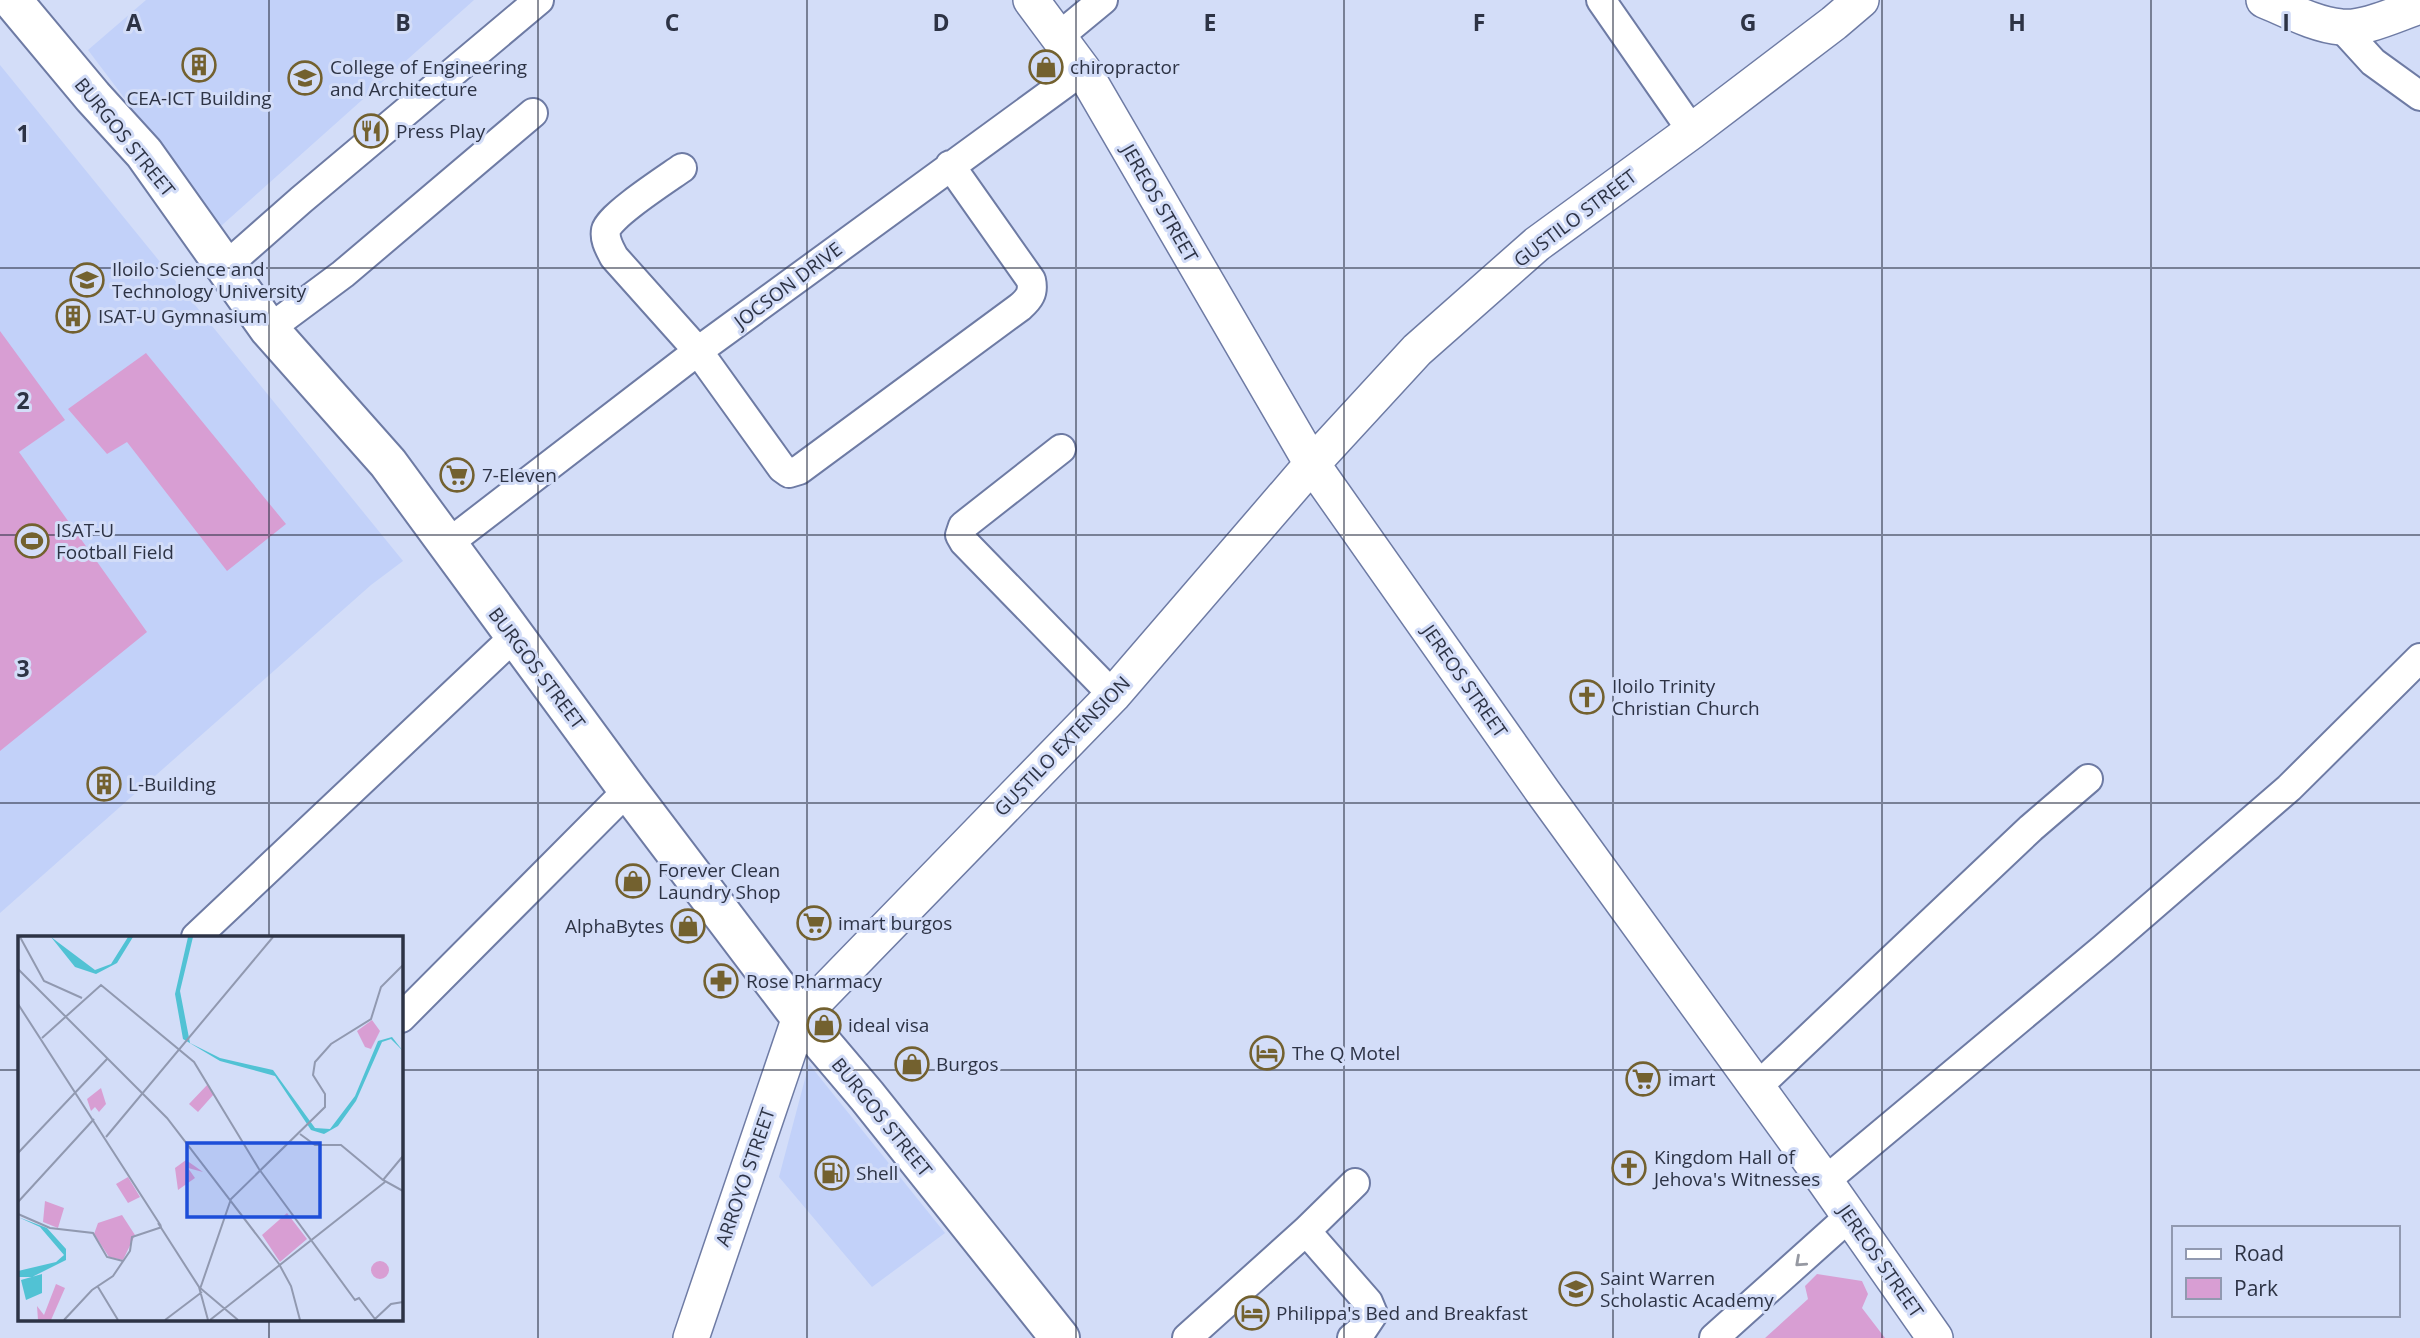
<svg xmlns="http://www.w3.org/2000/svg" width="2420" height="1338" viewBox="0 0 2420 1338" font-family="'Open Sans',sans-serif">
  <rect width="100%" height="100%" fill="#d3ddf8"/>
  <path fill="#c2d1f9" d="M146 0H474L221 226 88 50Z
    M0 65 403 561 371 585 0 913Z
    M809 1064 945 1233 872 1287 779 1177Z"/>
  <path fill="#d89ed3" d="M0 331 65 420 19 452 147 632 0 751Z
    M146 353 286 524 227 571 127 442 107 454 68 409Z
    M1817 1274 1862 1281 1868 1294 1862 1308 1885 1338H1765L1808 1299 1805 1286Z"/>
  <g fill="none" stroke-linecap="round" stroke-linejoin="round">
    <defs>
      <path id="minor" d="M1601 0 1692 131
        M2342 28 2373 62 2420 96
        M1057 38 1103 0
        M682 168C668 178 609 216 606 230 604 240 610 249 614 257L698 351 1083 70
        M225 267 301 200 539 0
        M269 329 343 274 533 113
        M1061 449 963 526 960 535 964 542 1113 695
        M446 545 698 351 782 468 789 473 799 470 1020 307C1029 299 1034 293 1031 280L950 165
        M196 937 514 637
        M401 1018 628 790
        M1757 1087 2031 828 2088 779
        M1825 1181 2104 948 2289 788 2420 658
        M1306 1231 1368 1302 1373 1314 1363 1329 1352 1338
        M1187 1338 1306 1231 1355 1183
        M1714 1338 1850 1216"/>
      <path id="tertiary" d="M1031 0 1083 70 1312 464 1543 792 1825 1181 1935 1338
        M2264 0C2288 10 2316 25 2341 27 2364 30 2398 13 2420 6
        M691 1338 800 1017 1113 695 1312 464 1417 350 1537 244 1692 131 1834 23 1861 0"/>
      <path id="secondary" d="M12 0 93 97 144 153 269 329 388 463 628 790 800 1017 867 1096 1060 1338"/>
    </defs>
    <use href="#minor" stroke="#6e7ba4" stroke-width="32"/>
    <use href="#tertiary" stroke="#6e7ba4" stroke-width="38"/>
    <use href="#secondary" stroke="#6e7ba4" stroke-width="42"/>
    <use href="#minor" stroke="#fff" stroke-width="28"/>
    <use href="#tertiary" stroke="#fff" stroke-width="35"/>
    <use href="#secondary" stroke="#fff" stroke-width="38"/>
  </g>
  <defs><path id="oneway-chevron" d="M-2-3.5L2.5 0L-2 3.5" fill="none" stroke-width="1.6" stroke-linecap="round" stroke-linejoin="round" transform="scale(1.75)"/></defs>
  <use stroke="#9699a2" href="#oneway-chevron" transform="translate(1800 1262) rotate(138)"/>
  <path fill="none" stroke="#2d3345" stroke-width="2" stroke-opacity="0.55" d="M269 0V937M538 0V1338M807 0V1338M1076 0V1338M1344 0V1338M1613 0V1338M1882 0V1338M2151 0V1338M0 268H2420M0 535H2420M0 803H2420M0 1070H19M401 1070H2420M269 1319V1338"/>
  <defs>
    <symbol id="building-ring" viewBox="-11 -11 22 22"><circle r="9.5" fill="#d3ddf8" stroke="#73612f" stroke-width="1.5"/><path d="M-4-6H4V6H1V3H-1V6H-4ZM-2.5-4.3h1.7v1.8h-1.7ZM.8-4.3h1.7v1.8H.8ZM-2.5-1h1.7V.8h-1.7ZM.8-1h1.7V.8H.8Z" fill="#73612f"/></symbol>
    <symbol id="shop-ring" viewBox="-11 -11 22 22"><circle r="9.5" fill="#d3ddf8" stroke="#73612f" stroke-width="1.5"/><path d="M-5-2.5h2.3a2.7 3.5 0 0 1 5.4 0H5L5.5 6h-11ZM-1.5-2.5h3a1.5 2.3 0 0 0-3 0Z" fill="#73612f"/></symbol>
    <symbol id="university-ring" viewBox="-11 -11 22 22"><circle r="9.5" fill="#d3ddf8" stroke="#73612f" stroke-width="1.5"/><path d="M0-5L7-2L0 1L-7-2ZM-4 1L0 2.5L4 1V4Q0 6-4 4Z" fill="#73612f"/></symbol>
    <symbol id="restaurant-ring" viewBox="-11 -11 22 22"><circle r="9.5" fill="#d3ddf8" stroke="#73612f" stroke-width="1.5"/><path d="M-5-6h1v4h1v-4h1v4h1v-4h1v5L-1.5 .5V6h-2V.5L-5-1ZM5-6V6H3V1.5H1.5Q1.5-4 5-6Z" fill="#73612f"/></symbol>
    <symbol id="supermarket-ring" viewBox="-11 -11 22 22"><circle r="9.5" fill="#d3ddf8" stroke="#73612f" stroke-width="1.5"/><path d="M-6-5.5h2.5l.6 2H6L4.5 2H-2.5L-4.4-4H-6ZM-1.5 3.2a1.3 1.3 0 1 0 .1 0ZM3 3.2a1.3 1.3 0 1 0 .1 0Z" fill="#73612f"/></symbol>
    <symbol id="stadium-ring" viewBox="-11 -11 22 22"><circle r="9.5" fill="#d3ddf8" stroke="#73612f" stroke-width="1.5"/><path d="M0-5a6.5 5 0 1 0 0 10a6.5 5 0 1 0 0-10ZM-3.5-1.8h7v3.6h-7Z" fill="#73612f"/></symbol>
    <symbol id="church-ring" viewBox="-11 -11 22 22"><circle r="9.5" fill="#d3ddf8" stroke="#73612f" stroke-width="1.5"/><path d="M-1.2-6h2.4v3.5h3.3v2.4h-3.3V6h-2.4V-.1h-3.3v-2.4h3.3Z" fill="#73612f"/></symbol>
    <symbol id="pharmacy-ring" viewBox="-11 -11 22 22"><circle r="9.5" fill="#d3ddf8" stroke="#73612f" stroke-width="1.5"/><path d="M-2-6h4v4h4v4h-4v4h-4v-4h-4v-4h4Z" fill="#73612f"/></symbol>
    <symbol id="hotel-ring" viewBox="-11 -11 22 22"><circle r="9.5" fill="#d3ddf8" stroke="#73612f" stroke-width="1.5"/><path d="M-6-4.5h1.5V1H6V5H4.5V3h-9V5H-6ZM-4 0a1.8 1.8 0 1 1 3.6 0ZM.5 0V-2.5h3Q6-2.5 6 0Z" fill="#73612f"/></symbol>
    <symbol id="fuel-ring" viewBox="-11 -11 22 22"><circle r="9.5" fill="#d3ddf8" stroke="#73612f" stroke-width="1.5"/><path d="M-5.5-6h7V0h2V4h1.3V-2.5L3-4.5l.8-.8L6-3V5H2.5V1h-1V6h-7ZM-4.2-4.7v3.2H.2V-4.7Z" fill="#73612f"/></symbol>
    <symbol id="school-ring" viewBox="-11 -11 22 22"><circle r="9.5" fill="#d3ddf8" stroke="#73612f" stroke-width="1.5"/><path d="M0-5L7-2L0 1L-7-2ZM-4 1L0 2.5L4 1V4Q0 6-4 4Z" fill="#73612f"/></symbol>
  </defs>
  <g fill-rule="evenodd">
    <use href="#building-ring" x="180" y="46" width="38" height="38"/>
    <use href="#shop-ring" x="1027" y="48" width="38" height="38"/>
    <use href="#university-ring" x="286" y="59" width="38" height="38"/>
    <use href="#restaurant-ring" x="352" y="112" width="38" height="38"/>
    <use href="#university-ring" x="68" y="261" width="38" height="38"/>
    <use href="#building-ring" x="54" y="297" width="38" height="38"/>
    <use href="#supermarket-ring" x="438" y="456" width="38" height="38"/>
    <use href="#stadium-ring" x="13" y="522" width="38" height="38"/>
    <use href="#church-ring" x="1568" y="678" width="38" height="38"/>
    <use href="#building-ring" x="85" y="765" width="38" height="38"/>
    <use href="#shop-ring" x="614" y="862" width="38" height="38"/>
    <use href="#supermarket-ring" x="795" y="904" width="38" height="38"/>
    <use href="#shop-ring" x="669" y="907" width="38" height="38"/>
    <use href="#pharmacy-ring" x="702" y="962" width="38" height="38"/>
    <use href="#shop-ring" x="805" y="1006" width="38" height="38"/>
    <use href="#hotel-ring" x="1248" y="1034" width="38" height="38"/>
    <use href="#shop-ring" x="893" y="1045" width="38" height="38"/>
    <use href="#supermarket-ring" x="1624" y="1060" width="38" height="38"/>
    <use href="#church-ring" x="1610" y="1149" width="38" height="38"/>
    <use href="#fuel-ring" x="813" y="1154" width="38" height="38"/>
    <use href="#school-ring" x="1557" y="1270" width="38" height="38"/>
    <use href="#hotel-ring" x="1233" y="1294" width="38" height="38"/>
  </g>
  <g text-anchor="middle" stroke-width="6" stroke-linejoin="round" paint-order="stroke">
    <g font-size="19" fill="#2d3345" stroke="#d3ddf8" text-anchor="start">
      <text x="330" y="74">College of Engineering<tspan x="330" dy="22">and Architecture</tspan></text>
      <text x="1070" y="74">chiropractor</text>
      <text x="199" y="105" text-anchor="middle">CEA-ICT Building</text>
      <text x="396" y="138">Press Play</text>
      <text x="112" y="276">Iloilo Science and<tspan x="112" dy="22">Technology University</tspan></text>
      <text x="98" y="323">ISAT-U Gymnasium</text>
      <text x="482" y="482">7-Eleven</text>
      <text x="56" y="537">ISAT-U<tspan x="56" dy="22">Football Field</tspan></text>
      <text x="1612" y="693">Iloilo Trinity<tspan x="1612" dy="22">Christian Church</tspan></text>
      <text x="128" y="791">L-Building</text>
      <text x="658" y="877">Forever Clean<tspan x="658" dy="22">Laundry Shop</tspan></text>
      <text x="838" y="930">imart burgos</text>
      <text x="664" y="933" text-anchor="end">AlphaBytes</text>
      <text x="746" y="988">Rose Pharmacy</text>
      <text x="848" y="1032">ideal visa</text>
      <text x="1292" y="1060">The Q Motel</text>
      <text x="936" y="1071">Burgos</text>
      <text x="1668" y="1086">imart</text>
      <text x="1654" y="1164">Kingdom Hall of<tspan x="1654" dy="22">Jehova's Witnesses</tspan></text>
      <text x="856" y="1180">Shell</text>
      <text x="1600" y="1285">Saint Warren<tspan x="1600" dy="22">Scholastic Academy</tspan></text>
      <text x="1276" y="1320">Philippa's Bed and Breakfast</text>
    </g>
    <g font-size="19" fill="#2d3345" stroke="#d3ddf8">
      <text transform="translate(125 137) rotate(51)" y="7">BURGOS STREET</text>
      <text transform="translate(1160 203) rotate(60)" y="7">JEREOS STREET</text>
      <text transform="translate(1575 218) rotate(-37)" y="7">GUSTILO STREET</text>
      <text transform="translate(788 285) rotate(-37)" y="7">JOCSON DRIVE</text>
      <text transform="translate(537 668) rotate(53)" y="7">BURGOS STREET</text>
      <text transform="translate(1465 681) rotate(55)" y="7">JEREOS STREET</text>
      <text transform="translate(1062 746) rotate(-46)" y="7">GUSTILO EXTENSION</text>
      <text transform="translate(882 1117) rotate(51)" y="7">BURGOS STREET</text>
      <text transform="translate(745 1177) rotate(-71)" y="7">ARROYO STREET</text>
      <text transform="translate(1881 1261) rotate(55)" y="7">JEREOS STREET</text>
    </g>
  </g>
  <g transform="translate(18 936)">
    <rect width="385" height="385" fill="#d3ddf8"/>
    <path d="M354 84 362 95 353 113 347 111 339 95ZM190 148 196 158 180 176 171 168ZM83 152 88 168 81 176 77 171 73 175 69 163ZM168 224 185 236 170 232 177 242 160 254 157 232ZM110 241 122 261 110 267 98 248ZM27 265 46 272 40 292 25 286ZM269 277 289 303 262 326 244 299ZM104 279 117 299 105 324 91 321 76 298 80 287ZM353 334a9 9 0 1 1 18 0a9 9 0 1 1-18 0ZM38 348 47 352 33 384H20L19 370 26 379Z" fill="#d89ed3"/>
    <path d="M33 1 77 34 93 28 110 1H115L99 27 78 38 57 31ZM170 1H175L162 55 172 107 202 122 255 134 297 192 312 193 337 160 360 105 374 101 385 115 373 103 364 106 338 165 320 190 306 198 293 194 257 140 202 125 165 103 157 58ZM0 281 29 292 48 313V324L14 341H0V335L38 326 46 319 22 291ZM24 338V357L8 364 3 344Z" fill="#51c2d4"/>
    <path fill="none" stroke="#9199b0" stroke-width="2" d="M2 1 26 45 64 62M0 33 149 182 261 328M0 68 143 290M24 102 83 49 176 126 241 233 337 364 341 362 357 383 373 368 385 366M282 198 297 209H323L365 244M88 201 255 1M0 217 89 123M385 220 365 244 385 255M0 266 76 183M0 278 32 292 75 297 89 321 105 325M140 287 181 351 190 384M261 328 273 350 282 384M80 351 100 384M181 351 220 384M182 353 213 263 307 171V158L295 139 297 126 313 108 353 83 363 51 385 29M46 384 74 354 95 340 112 315 114 301 144 291M147 384 184 356M192 384 367 246"/>
    <path fill="#1d4ed8" fill-opacity="0.15" stroke="#1d4ed8" stroke-width="3.5" d="M169 207H302V281H169Z"/>
    <rect width="385" height="385" fill="none" stroke="#2d3345" stroke-width="3.5"/>
  </g>
  <g font-size="23" text-anchor="middle" font-weight="bold" fill="#2d3345" stroke="#d3ddf8" stroke-width="6" stroke-linejoin="round" paint-order="stroke">
    <text x="134" y="31">A</text>
    <text x="403" y="31">B</text>
    <text x="672" y="31">C</text>
    <text x="941" y="31">D</text>
    <text x="1210" y="31">E</text>
    <text x="1479" y="31">F</text>
    <text x="1748" y="31">G</text>
    <text x="2017" y="31">H</text>
    <text x="2286" y="31">I</text>
    <text x="23" y="142">1</text>
    <text x="23" y="409">2</text>
    <text x="23" y="677">3</text>
  </g>
  <rect x="2172" y="1226" width="228" height="91" fill="#d3ddf8" stroke="#9199b0" stroke-width="2"/>
  <rect x="2186" y="1249" width="35" height="10" fill="#ffffff" stroke="#9199b0" stroke-width="2"/>
  <text x="2234" y="1261" font-size="21" fill="#2d3345">Road</text>
  <rect x="2186" y="1278" width="35" height="21" fill="#d89ed3" stroke="#9199b0" stroke-width="2"/>
  <text x="2234" y="1296" font-size="21" fill="#2d3345">Park</text>
</svg>
